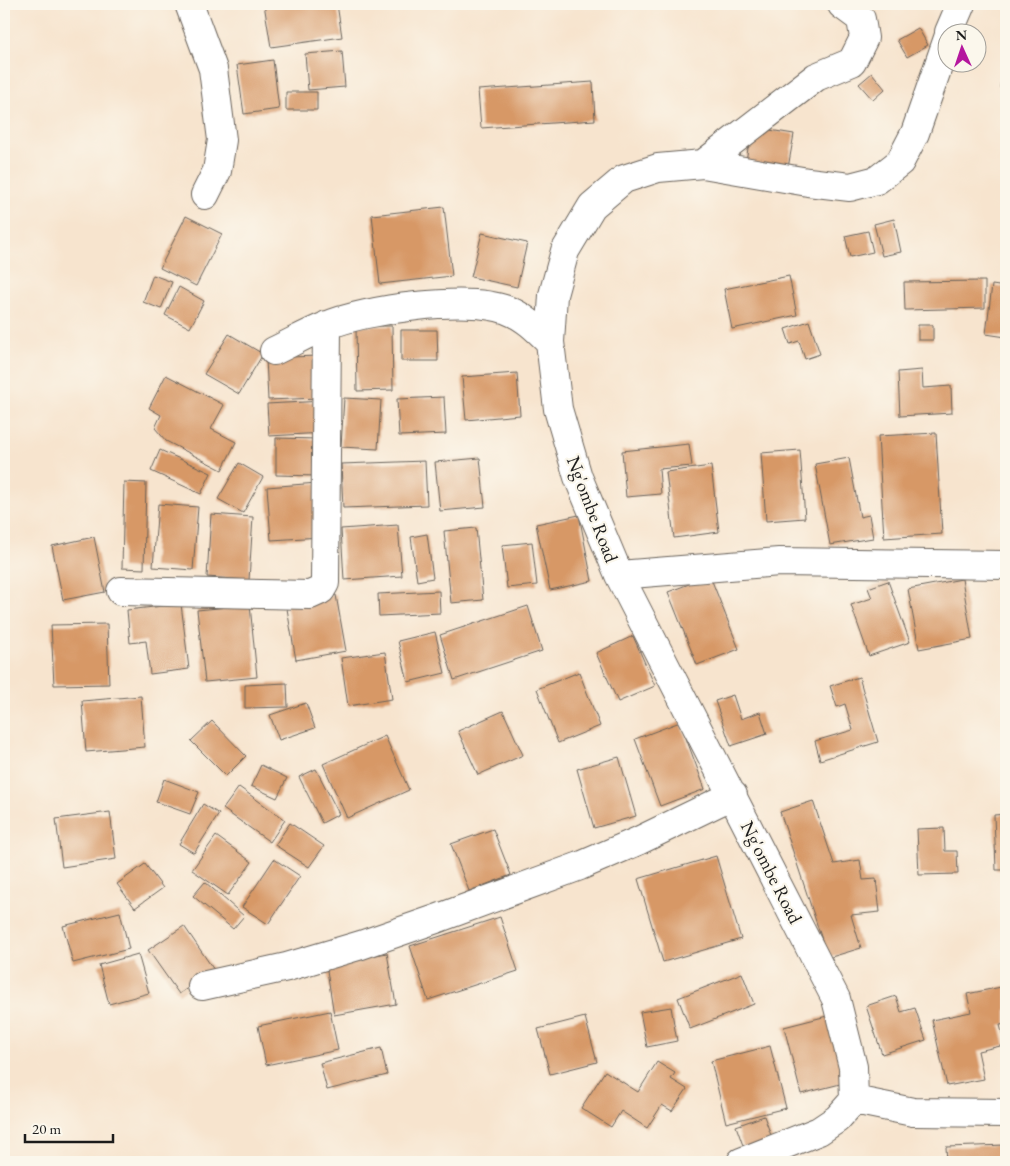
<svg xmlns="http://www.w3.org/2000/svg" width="1010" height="1166" viewBox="0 0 1010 1166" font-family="'EB Garamond',serif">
  <rect width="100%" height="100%" fill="#fbf7ec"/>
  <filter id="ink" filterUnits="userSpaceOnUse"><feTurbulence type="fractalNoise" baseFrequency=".02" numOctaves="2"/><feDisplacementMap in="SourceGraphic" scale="10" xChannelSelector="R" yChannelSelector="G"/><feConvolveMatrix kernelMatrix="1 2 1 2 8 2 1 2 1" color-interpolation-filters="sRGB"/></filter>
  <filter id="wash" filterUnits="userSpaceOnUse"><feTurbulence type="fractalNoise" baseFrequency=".0096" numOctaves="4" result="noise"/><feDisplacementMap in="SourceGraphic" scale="20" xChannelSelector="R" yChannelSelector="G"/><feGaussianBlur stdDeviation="1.12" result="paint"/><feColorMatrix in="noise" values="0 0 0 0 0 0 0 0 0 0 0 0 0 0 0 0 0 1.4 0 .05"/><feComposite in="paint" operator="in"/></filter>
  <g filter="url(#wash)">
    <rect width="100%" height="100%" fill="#f7e4ce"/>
    <g id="blocks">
      <path fill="#d79866" d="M264 4H337L342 37 271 47Z
        M918 28 928 45 907 57 897 40Z
        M342 51 345 87 308 90 305 54Z
        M273 60 279 109 244 114 237 65Z
        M1002 64H1006V88H1000Z
        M872 73 885 89 873 100 859 84Z
        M593 82 595 120 481 128 478 90Z
        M286 92H317V110H286Z
        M751 127 794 134 788 168 746 162Z
        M444 207 452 276 380 284 372 215Z
        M186 216 222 234 196 286 160 268Z
        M894 219 901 252 882 256 874 224Z
        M868 231 873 252 850 257 845 236Z
        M482 233 527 243 517 287 471 277Z
        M153 275 172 282 161 309 143 302Z
        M789 276 797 315 732 329 724 289Z
        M985 281V308L905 310 904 282Z
        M992 285 1006 287V337L986 334Z
        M179 287 204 301 190 328 165 315Z
        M809 321 820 354 805 359 799 341 790 344 785 329Z
        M918 325H933V340H918Z
        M356 326H392L393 390 357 391Z
        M401 330H437L438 361H401Z
        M229 334 263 354 239 394 204 374Z
        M317 356 319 398 268 400 266 358Z
        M922 370 923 388 951 386 952 413 900 416 898 372Z
        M517 373 520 415 466 420 462 377Z
        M166 375 224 405 211 429 236 442 222 470 166 441 155 428 161 415 149 408Z
        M444 397 446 434 399 436 397 399Z
        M344 398 381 400 378 449 341 447Z
        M323 401 324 433 269 436 267 404Z
        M936 433 942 534 884 538 878 436Z
        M276 438 318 439 317 476 276 475Z
        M689 444 692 466 659 469 661 494 626 497 622 451Z
        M160 450 211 473 201 494 151 471Z
        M800 450 805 518 766 521 761 453Z
        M480 458 485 507 440 511 435 462Z
        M849 458 860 517 869 515 873 538 830 545 815 464Z
        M425 461 427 505 343 508 341 464Z
        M239 463 263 477 243 513 218 499Z
        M711 466 719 532 674 538 666 472Z
        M124 482 146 483 144 569 122 568Z
        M317 483 321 537 271 540 267 487Z
        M158 504 198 507 193 570 153 567Z
        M211 514 253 517 249 580 207 577Z
        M579 515 592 581 550 590 536 524Z
        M398 525 402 576 344 580 341 529Z
        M476 528 483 600 451 603 444 531Z
        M427 534 433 578 417 581 411 537Z
        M94 537 105 592 63 600 52 546Z
        M532 542 537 585 507 588 502 545Z
        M710 576 739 649 697 665 668 592Z
        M962 579 972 639 919 649 908 589Z
        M888 581 910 642 869 656 851 605 872 598 868 588Z
        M439 591 440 613 379 616 378 594Z
        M336 595 346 651 296 660 286 603Z
        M181 604 189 669 150 674 146 641 130 643 127 610Z
        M250 605 257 677 205 682 197 610Z
        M528 606 542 651 454 680 440 635Z
        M107 624 109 684 54 685 51 625Z
        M435 632 445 673 408 682 398 641Z
        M633 636 655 686 618 702 596 653Z
        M385 652 392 699 348 706 341 658Z
        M579 672 600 726 558 743 537 689Z
        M859 677 878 742 820 760 815 741 853 730 845 704 837 707 830 686Z
        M287 683 288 707 245 708V685Z
        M733 695 741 719 760 712 767 734 731 746 715 701Z
        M141 696 145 747 86 752 82 701Z
        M306 703 315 728 279 740 270 715Z
        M503 711 523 755 478 775 458 731Z
        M212 721 246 756 226 776 191 741Z
        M680 722 705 789 660 806 635 739Z
        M385 736 409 790 347 818 323 764Z
        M619 757 636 816 594 828 577 769Z
        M261 765 287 778 277 798 251 786Z
        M316 769 339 814 322 823 299 777Z
        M164 779 199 792 190 814 156 802Z
        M239 787 285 820 270 842 223 809Z
        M813 801 834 864 860 860 863 880 876 879 880 912 851 915 861 948 828 958 780 812Z
        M203 804 219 814 194 853 179 844Z
        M110 812 116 859 62 867 56 819Z
        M1006 814V870H996L994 815Z
        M290 823 324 846 309 867 275 845Z
        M944 828 945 851H957L958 874 919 875 917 829Z
        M493 829 511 875 469 891 451 844Z
        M216 836 252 862 228 895 192 870Z
        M716 856 741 939 663 962 638 879Z
        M274 859 300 876 268 924 242 907Z
        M145 864 163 888 135 908 117 884Z
        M205 882 244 916 233 929 193 896Z
        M120 912 129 949 73 963 63 926Z
        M500 917 518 971 428 1000 410 946Z
        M184 926 214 970 179 994 148 950Z
        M387 953 396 1004 334 1015 326 964Z
        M138 954 149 993 109 1004 99 965Z
        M742 973 754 1004 690 1029 678 998Z
        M1006 986V1024L1000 1025 1005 1045 978 1051 984 1079 947 1086 932 1020 971 1012 967 994Z
        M896 996 901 1012 915 1008 926 1040 882 1054 866 1006Z
        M671 1007 677 1041 647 1047 640 1012Z
        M330 1011 338 1050 266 1065 258 1026Z
        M831 1015 848 1082 801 1094 784 1027Z
        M585 1017 597 1062 550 1074 538 1029Z
        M770 1046 786 1108 726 1123 711 1061Z
        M381 1048 387 1075 327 1090 320 1063Z
        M657 1062 675 1073 671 1079 687 1089 672 1111 662 1105 647 1128 621 1111 611 1127 581 1108 605 1071 638 1092Z
        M764 1116 773 1141 745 1151 736 1126Z
        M1006 1145V1162H947L946 1147Z"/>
    </g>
  </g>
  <g filter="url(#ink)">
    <use href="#blocks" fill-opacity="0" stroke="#69625a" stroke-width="1"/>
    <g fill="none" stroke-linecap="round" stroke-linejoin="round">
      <defs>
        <path id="minor" d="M189 4 213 69 222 140 217 171 205 195
          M949 32 961 4
          M703 164 816 77 852 62 864 38 861 19 842 5
          M274 351C291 343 308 333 326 326 365 309 468 295 507 310 524 316 537 329 550 342
          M619 575 779 562 1006 565
          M121 591 310 595 321 590 325 583 327 325
          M202 986 287 967 361 945 436 919 580 866 638 841 733 795
          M854 1100 913 1112 1006 1113
          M741 1162 819 1131 837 1119 854 1100 853 1067 836 999 619 575 578 477 558 409 550 342 553 295 565 251 592 206 624 179 658 168 703 164 808 182 850 187 877 180 900 162 915 133 948 38"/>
      </defs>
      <use href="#minor" stroke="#69625a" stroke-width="30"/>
      <use href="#minor" stroke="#fff" stroke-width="28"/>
    </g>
  </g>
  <g text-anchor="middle" stroke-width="4.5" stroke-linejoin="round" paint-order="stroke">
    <g font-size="19" fill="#1c1c1c" stroke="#fbf7ec">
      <text transform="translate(593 509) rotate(69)" y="7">Ng'ombe Road</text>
      <text transform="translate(772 872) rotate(63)" y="7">Ng'ombe Road</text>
    </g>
  </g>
  <rect width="1010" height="1166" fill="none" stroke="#fbf7ec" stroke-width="20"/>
  <g transform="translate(962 48) rotate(357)"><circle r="24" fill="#fbf7ec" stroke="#a29f99"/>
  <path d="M0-4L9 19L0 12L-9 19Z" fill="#b5179e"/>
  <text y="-8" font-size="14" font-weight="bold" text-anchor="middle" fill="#1c1c1c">N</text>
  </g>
  <path d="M25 1134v8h88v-8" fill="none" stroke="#1c1c1c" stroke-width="2.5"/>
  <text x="32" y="1134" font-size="15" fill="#1c1c1c" stroke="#fbf7ec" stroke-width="4" paint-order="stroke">20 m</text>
</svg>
